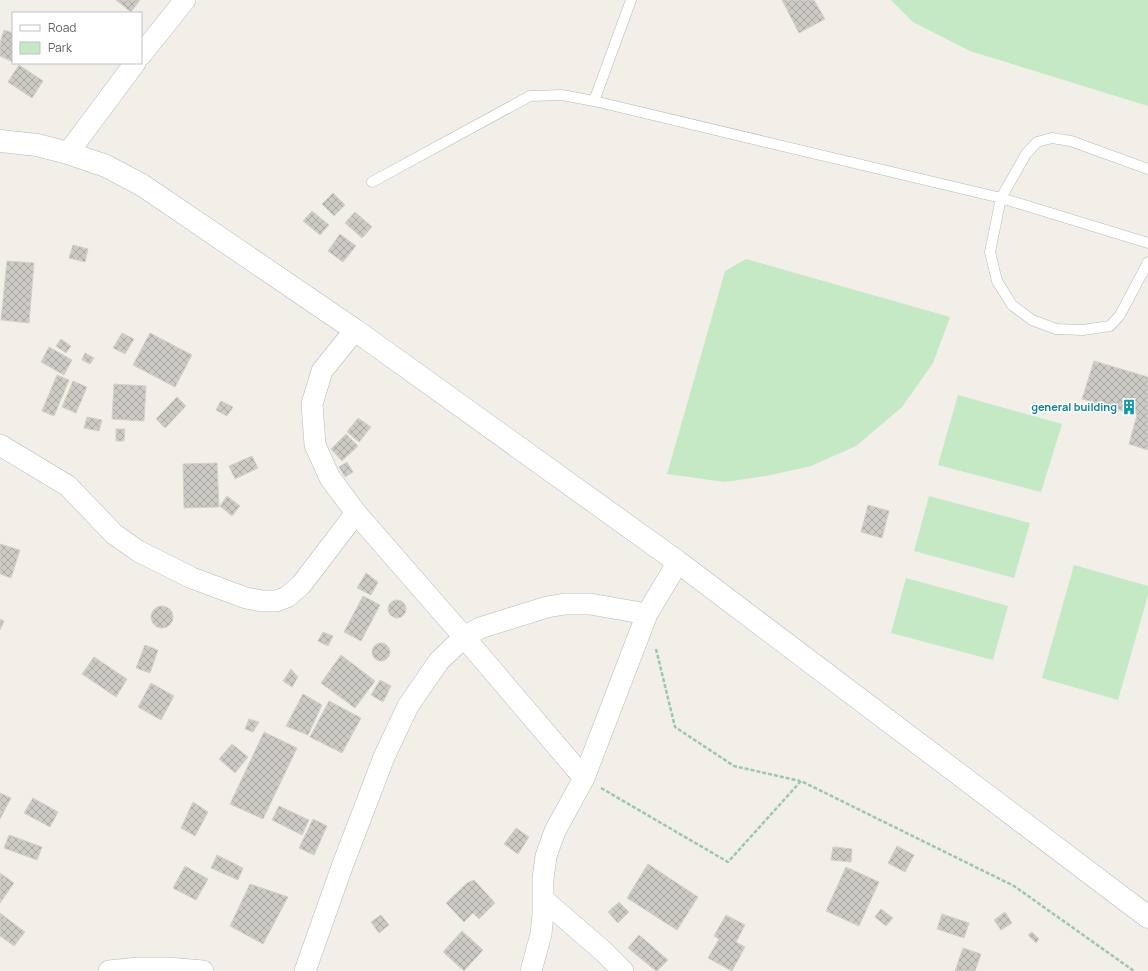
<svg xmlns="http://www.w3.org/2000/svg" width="1148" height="971" viewBox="0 0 1148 971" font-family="Manrope,sans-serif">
  <defs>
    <pattern id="building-cross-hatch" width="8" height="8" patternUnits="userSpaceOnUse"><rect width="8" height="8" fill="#cccac5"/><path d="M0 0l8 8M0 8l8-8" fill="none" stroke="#a9a8a4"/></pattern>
  </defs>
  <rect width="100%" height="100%" fill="#f1efe8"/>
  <path fill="#c5e8c5" d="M891 0H1148V106L970 51 913 22Z
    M746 259 950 317 933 363 902 407 856 446 811 466 766 476 725 482 667 474 725 271Z
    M958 395 1062 424 1041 492 938 465Z
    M929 496 1030 523 1014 578 914 551Z
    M1074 565 1148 586V595L1118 700 1042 678Z
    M906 578 1008 606 993 660 891 633Z"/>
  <path fill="url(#building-cross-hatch)" stroke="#d6d1c6" d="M116 0H140L131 12Z
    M782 0H814L825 19 799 33Z
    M4 30 13 33V62L0 56V43Z
    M19 65 43 81 32 98 8 82Z
    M333 193 345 205 334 216 322 204Z
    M312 211 329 225 320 235 303 221Z
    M355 212 372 227 362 238 345 223Z
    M340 234 356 246 343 262 328 251Z
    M73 245 88 249 85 262 69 258Z
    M7 261 34 263 29 323 1 320Z
    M122 333 134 339 125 354 113 348Z
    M150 333 192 355 175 387 133 365Z
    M61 339 71 346 66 353 56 346Z
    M49 347 72 360 64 375 41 362Z
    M85 353 94 358 90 364 82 360Z
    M1094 361 1148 377V450L1129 444 1137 415 1082 399Z
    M57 375 69 380 54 416 42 411Z
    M73 381 87 387 76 413 62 407Z
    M114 384 146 386 144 421 112 419Z
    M177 397 186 406 165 428 156 419Z
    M221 401 233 407 227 416 216 410Z
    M87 417 102 420 99 431 84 428Z
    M358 418 371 427 359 442 347 432Z
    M116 429H125L124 441H116Z
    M346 434 358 446 342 461 331 449Z
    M252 456 258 468 235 479 229 466Z
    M347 462 353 472 345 477 339 467Z
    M217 463 219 507 184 508 183 464Z
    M227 496 240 506 232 516 220 506Z
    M868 505 889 511 882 538 861 532Z
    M0 544 20 550 11 578 0 574Z
    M366 573 378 582 371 595 357 588Z
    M363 596 380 605 361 641 344 632Z
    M388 609a9 9 0 1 1 18 0a9 9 0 1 1-18 0Z
    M151 617a11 11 0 1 1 22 0a11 11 0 1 1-22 0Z
    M0 619 4 621 0 630Z
    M323 632 333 636 328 646 318 641Z
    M372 652a9 9 0 1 1 18 0a9 9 0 1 1-18 0Z
    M145 645 158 650 150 673 136 668Z
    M341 655 375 681 355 708 321 683Z
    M94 657 127 679 116 697 82 674Z
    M291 669 298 677 292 687 283 681Z
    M380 680 391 686 383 702 371 695Z
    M151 683 174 696 161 720 138 707Z
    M303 694 322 705 308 735 286 726Z
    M329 701 361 718 342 753 310 737Z
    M249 719 259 722 253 732 245 729Z
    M264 732 297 748 263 819 230 804Z
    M232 744 248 757 235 773 219 759Z
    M0 793 11 798 0 819Z
    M33 798 58 812 50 827 24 813Z
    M193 802 208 812 195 836 181 828Z
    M279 806 309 820 302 835 272 820Z
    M313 819 327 826 314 855 299 848Z
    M516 828 529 837 518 854 504 844Z
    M9 835 42 847 37 860 4 848Z
    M897 846 914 855 905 872 888 863Z
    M833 847 852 849 851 862 831 860Z
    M217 855 243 868 238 880 211 868Z
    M648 864 698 897 677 930 627 898Z
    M185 866 208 879 196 900 173 888Z
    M846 867 879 882 859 926 826 911Z
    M0 873 14 883 0 903Z
    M474 880 495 903 479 919 473 913 464 922 446 903 467 883Z
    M250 884 288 897 263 944 230 926Z
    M619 902 629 912 618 923 608 912Z
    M881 909 893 918 886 926 875 917Z
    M1005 912 1012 923 1001 930 994 920Z
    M0 913 25 932 14 946 0 936Z
    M942 914 969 923 964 938 937 929Z
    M381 915 389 925 379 933 371 922Z
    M726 915 745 925 736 942 745 947 732 971 708 958 719 939 714 936Z
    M462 931 483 950 464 971 443 952Z
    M1032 932 1039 939 1036 943 1028 935Z
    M639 935 668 960 657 971H656L628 948Z
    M963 948 981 954 975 971H955Z"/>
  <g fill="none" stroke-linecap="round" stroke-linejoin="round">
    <defs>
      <path id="service" d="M594 101 631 0
        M1148 169 1071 141 1052 138 1037 142 1026 154 1001 198 1148 243
        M372 182 530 96 562 95 594 101 1001 198 990 252 997 281 1012 305 1032 320 1056 329 1083 330 1110 326 1120 315 1148 262"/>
      <path id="minor" d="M141 55 185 0
        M68 153 135 63
        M355 330 322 371 312 404 315 445 330 478 356 513 464 637 584 778
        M0 445 68 486 114 534 138 551 192 578 246 598 262 601H276L287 597 301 585 356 513
        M544 900 603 951 623 971
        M109 971 139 968H167L203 971
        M305 971 343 864 384 757 408 706 439 661 464 637 480 628 547 607 565 604H590L647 614
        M531 971 541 934 543 914V879L546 856 555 831 584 778 647 614 678 562"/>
      <path id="tertiary" d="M0 141 37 145 68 153 106 166 142 185 355 330 678 562 1148 917"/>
    </defs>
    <use href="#service" stroke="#b5b8bc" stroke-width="11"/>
    <use href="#minor" stroke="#b5b8bc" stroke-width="22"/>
    <use href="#tertiary" stroke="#b5b8bc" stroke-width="23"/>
    <path stroke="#9cc7a9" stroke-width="2.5" stroke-dasharray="4 2" stroke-linecap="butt" d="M656 649 675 727 734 766 800 781
      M601 788 728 862 801 781 1014 886 1134 971"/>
    <use href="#service" stroke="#fff" stroke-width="10"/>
    <use href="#minor" stroke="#fff" stroke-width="21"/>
    <use href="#tertiary" stroke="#fff" stroke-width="22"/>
  </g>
  <defs>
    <symbol id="building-bare" viewBox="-9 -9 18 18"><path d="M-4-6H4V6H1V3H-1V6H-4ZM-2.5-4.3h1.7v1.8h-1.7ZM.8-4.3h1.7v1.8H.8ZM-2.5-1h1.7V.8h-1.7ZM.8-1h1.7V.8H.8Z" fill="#0f9aa8" stroke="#fff" stroke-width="2.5" paint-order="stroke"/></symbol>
  </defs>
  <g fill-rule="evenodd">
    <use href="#building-bare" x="1118" y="396" width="22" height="22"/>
  </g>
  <g text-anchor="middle" stroke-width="3" stroke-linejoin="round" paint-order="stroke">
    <g font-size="11" font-weight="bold" fill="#0d838f" stroke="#fff" text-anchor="end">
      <text x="1117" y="411">general building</text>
    </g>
  </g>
  <rect x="12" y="12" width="130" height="52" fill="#ffffff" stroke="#bfc1c3"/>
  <rect x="20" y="25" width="20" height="6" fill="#ffffff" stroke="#bfc1c3"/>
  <text x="48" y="32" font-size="12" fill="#5f6368">Road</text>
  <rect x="20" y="42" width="20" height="12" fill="#c5e8c5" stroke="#bfc1c3"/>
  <text x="48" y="52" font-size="12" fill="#5f6368">Park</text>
</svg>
